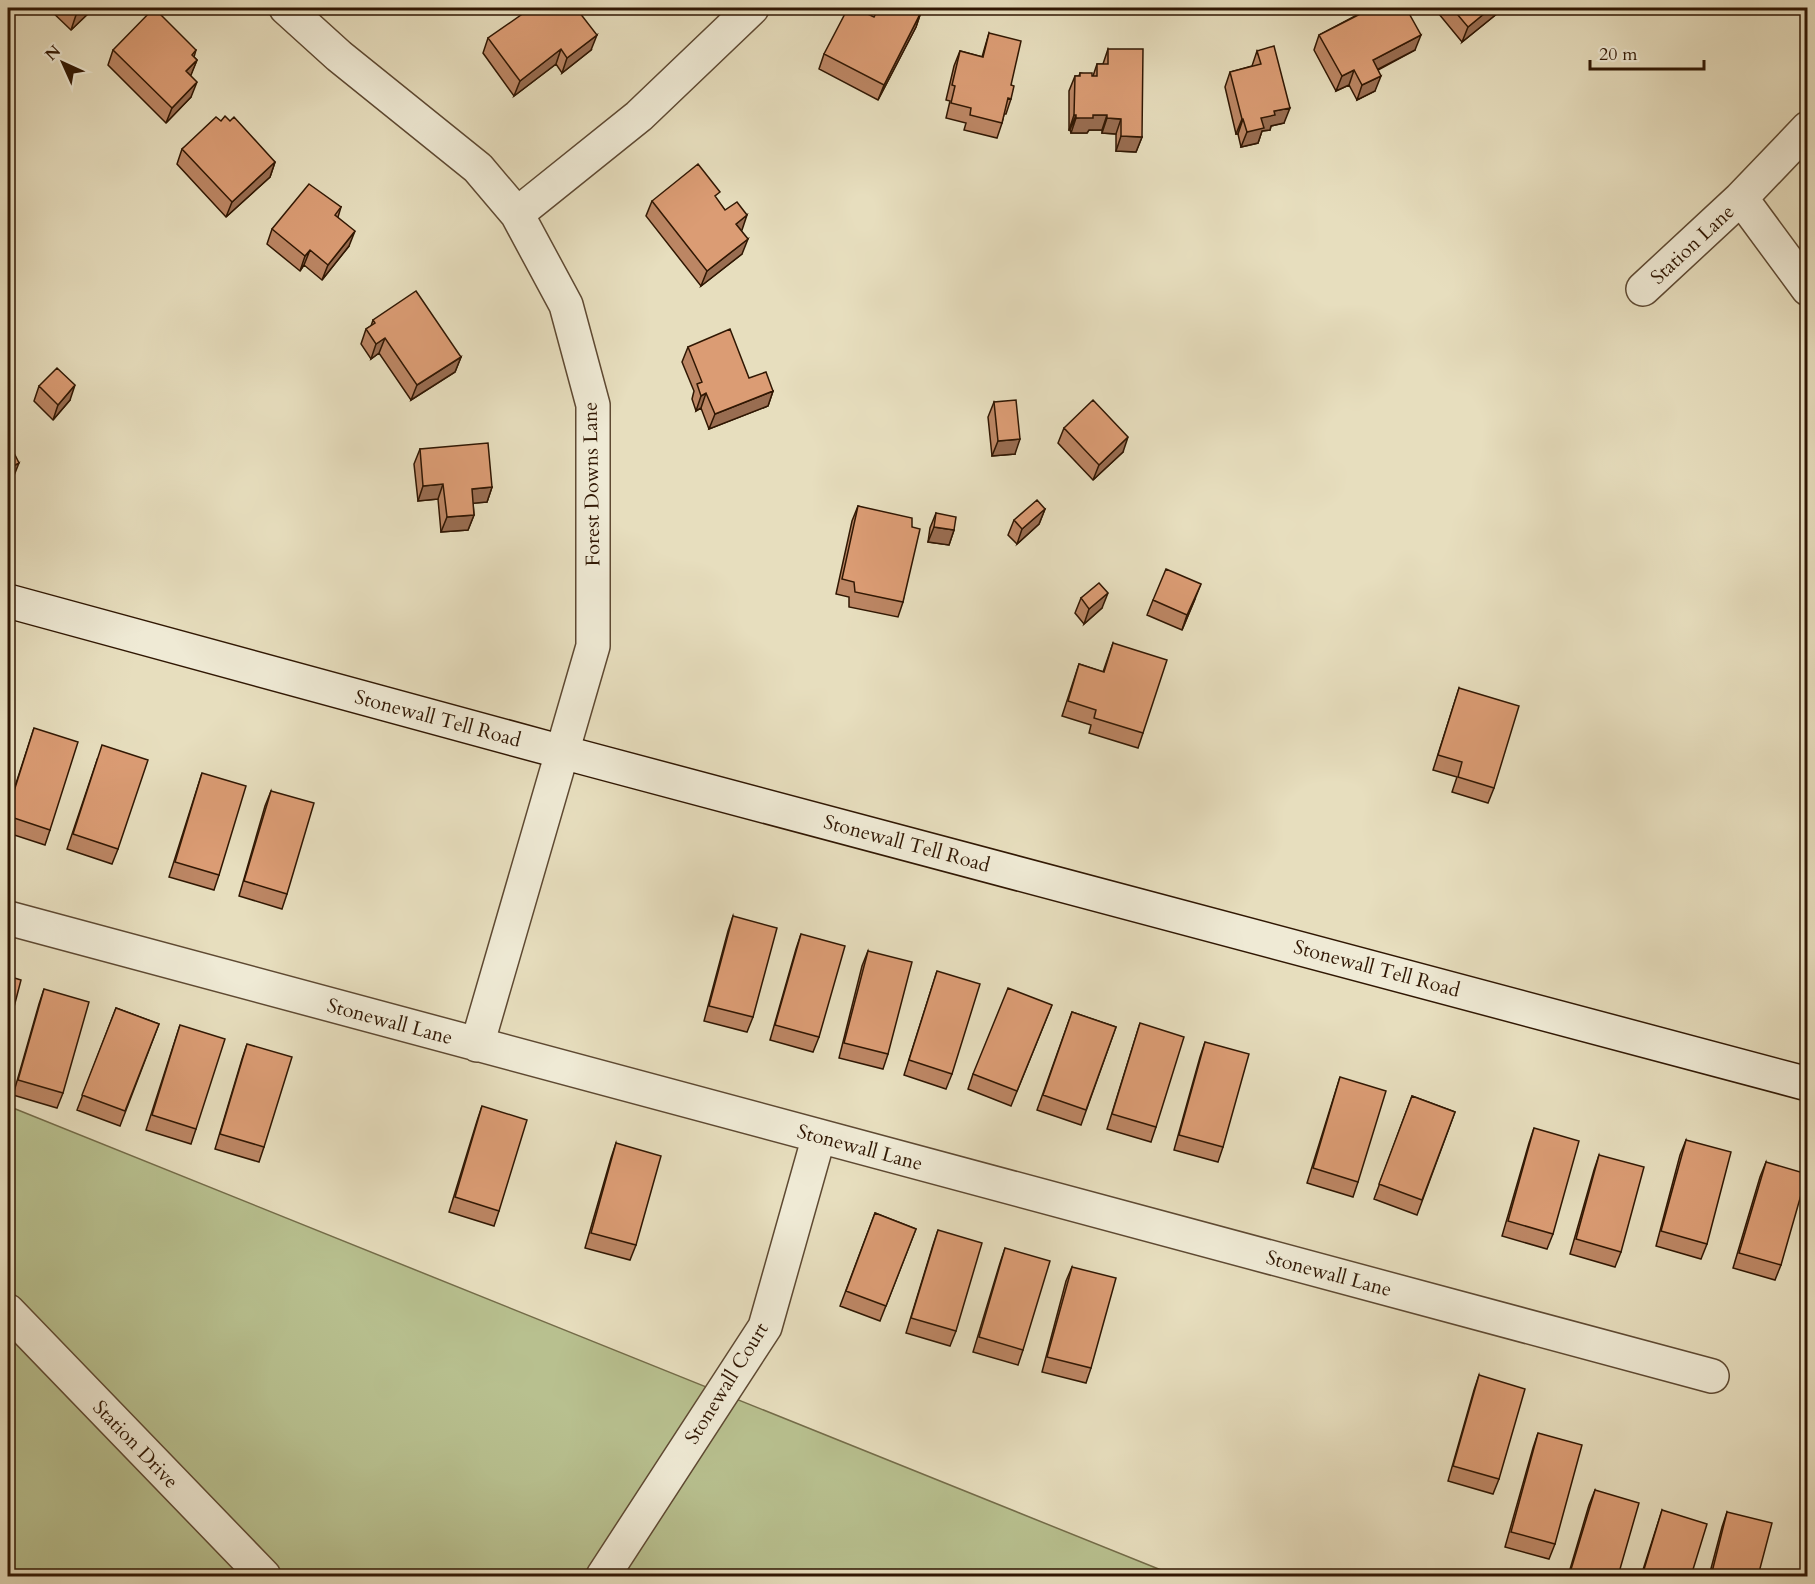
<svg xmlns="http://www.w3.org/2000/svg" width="1815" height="1584" viewBox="0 0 1815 1584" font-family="Cardo,serif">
  <rect width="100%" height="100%" fill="#e7debe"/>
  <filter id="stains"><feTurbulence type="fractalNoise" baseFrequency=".00333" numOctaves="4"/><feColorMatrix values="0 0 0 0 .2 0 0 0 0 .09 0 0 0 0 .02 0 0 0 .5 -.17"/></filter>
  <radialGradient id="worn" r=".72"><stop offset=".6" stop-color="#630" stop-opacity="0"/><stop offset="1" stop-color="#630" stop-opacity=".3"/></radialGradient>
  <path fill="#b8c08f" stroke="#746c49" stroke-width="1.5" d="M8 1106 1176 1576H8Z"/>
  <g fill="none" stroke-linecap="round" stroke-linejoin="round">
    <defs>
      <path id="street" d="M286 8 339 56 478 168 517 214 566 305 593 405V646L477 1045
        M1808 128 1741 198 1808 289
        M517 214 639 116 752 8
        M1643 289 1741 198
        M8 918 1712 1376
        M8 1311 264 1576
        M603 1576 765 1327 819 1136"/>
      <path id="secondary" d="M8 601 562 752 1808 1084"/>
    </defs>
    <use href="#street" stroke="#5e4932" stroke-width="36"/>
    <use href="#secondary" stroke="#301703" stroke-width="36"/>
    <use href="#street" stroke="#efead5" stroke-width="33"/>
    <use href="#secondary" stroke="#efead5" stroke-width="33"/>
  </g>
  <path fill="#bc8664" stroke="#301703" stroke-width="1.5" d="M48 8H94L71 30Z
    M1362 8H1406L1415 50 1378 70 1375 91 1357 100 1349 85 1336 91 1314 50 1319 35 1359 14Z
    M1434 8H1504L1462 42Z
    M921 12 916 27 878 100 819 69 824 54 874 17Z
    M989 33 1011 85V99L1006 114H1004L1002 123 997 138 964 130 966 123 946 118 950 101 946 100 954 66 960 51 982 57Z
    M488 38 591 50 562 73 556 64 514 96 483 53Z
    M1108 49 1142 137 1136 152 1116 151V134L1102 133V130H1089L1087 133H1071L1070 130H1069V91L1075 76H1079L1080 73 1093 76 1097 64H1103Z
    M113 50H196L194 57 197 60 190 76 191 97 166 123 108 65Z
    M1257 51 1284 123 1271 126 1270 130 1262 131 1258 143 1241 147 1238 134H1236L1225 87 1230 72 1252 66Z
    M221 121 275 162 270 177 226 217 177 164 182 149Z
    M717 200 741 231 742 254 701 286 646 216 652 201Z
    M341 207 338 217 349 246 322 280 304 265 300 271 267 244 272 229Z
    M373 320 461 357 455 372 411 400 379 353 371 359 361 344 366 329 371 326Z
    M688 347 773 391 768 406 709 429 701 408 696 411 692 399 694 391 682 362Z
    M39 386 70 400 53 420 34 401Z
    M994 402 1015 454 992 456 988 417Z
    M1064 428 1123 452 1093 480 1058 443Z
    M420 449 492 487 487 502 473 503 474 515 468 530 441 532 438 499 418 501 414 464Z
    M858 506 912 527 903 602 898 617 849 607V597L836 594 852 521Z
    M1045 509 1039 524 1017 544 1008 535 1014 520Z
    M936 513 954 530 949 545 928 542 930 528Z
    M1081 598 1102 608 1084 624 1075 613Z
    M1195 599 1182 630 1147 615 1153 600Z
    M1113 643 1143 733 1138 748 1089 733 1091 725 1062 716 1079 664 1103 672Z
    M1459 688 1494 788 1488 803 1452 792 1457 777 1433 770Z
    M34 728 50 830 45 845 8 833V808Z
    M97 760 118 849 112 864 67 849Z
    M202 773 219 875 214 890 169 877Z
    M271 791 287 894 282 909 239 896 265 806Z
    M733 916 753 1017 747 1032 704 1021 728 931Z
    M801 934 819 1037 813 1052 770 1040 796 949Z
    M868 951 888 1054 883 1069 839 1058 862 966Z
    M937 971 952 1074 946 1089 904 1075Z
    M44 989 63 1093 57 1108 13 1095 39 1004Z
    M1052 1005 1011 1106 968 1089 973 1074Z
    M116 1008 159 1024 120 1126 77 1110Z
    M1072 1012 1116 1027 1081 1125 1037 1110Z
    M1140 1023 1156 1127 1151 1142 1107 1129Z
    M180 1025 196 1129 191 1144 146 1130Z
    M1205 1042 1223 1147 1218 1162 1174 1150 1200 1057Z
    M247 1044 264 1147 259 1162 215 1149 242 1059Z
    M1340 1077 1358 1182 1353 1197 1307 1183Z
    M1412 1096 1455 1112 1417 1215 1374 1199Z
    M482 1106 499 1211 494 1226 449 1212 477 1121Z
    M1534 1128 1553 1234 1547 1249 1502 1236 1529 1143Z
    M1686 1140 1707 1244 1701 1259 1656 1246 1680 1155Z
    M616 1143 636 1245 630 1260 585 1248 611 1158Z
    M1599 1155 1621 1252 1615 1267 1570 1254 1594 1170Z
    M1766 1162 1781 1265 1775 1280 1733 1268 1760 1177Z
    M875 1213 916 1229 880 1321 840 1306Z
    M938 1230 956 1331 950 1346 906 1333 933 1245Z
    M1005 1248 1023 1350 1018 1365 973 1352 1000 1263Z
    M1072 1267 1091 1368 1086 1383 1042 1372 1066 1281Z
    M1479 1375 1499 1479 1493 1494 1448 1481 1474 1390Z
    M1538 1433 1555 1544 1549 1559 1505 1547 1533 1448Z
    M1595 1490 1618 1576H1568L1589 1505Z
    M1662 1510 1691 1576H1641Z
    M1727 1512 1758 1576H1709L1722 1527Z"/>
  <path fill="#996d51" stroke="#301703" stroke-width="1.5" d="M84 8H94L71 30 76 15Z
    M1491 8H1504L1462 42 1468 27Z
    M921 12 916 27 878 100 884 85Z
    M597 35 591 50 562 73 567 58Z
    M1421 35 1415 50 1367 75 1373 60Z
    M561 49 556 64 514 96 520 81Z
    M197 60 191 75 181 86 186 71Z
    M1354 70 1349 85 1336 91 1342 76Z
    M1381 76 1375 91 1357 100 1362 85Z
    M197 82 191 97 166 123 172 108Z
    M1290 108 1284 123 1271 126 1270 130 1262 131 1258 143 1241 147 1247 132 1261 118 1274 111Z
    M1074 115H1076L1070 130H1069Z
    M1093 115H1107L1102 130H1089L1087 133H1071L1076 118Z
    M1107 118 1121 119 1116 134 1102 133Z
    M1242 119H1243L1238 134H1236Z
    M1121 136 1142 137 1136 152 1116 151Z
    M275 162 270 177 226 217 232 202Z
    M747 215 742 230 731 239 736 224Z
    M355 231 349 246 322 280 328 265Z
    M748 239 742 254 701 286 707 271Z
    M310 250 304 265 300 271 305 256Z
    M385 338 379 353 371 359 376 344Z
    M461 357 455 372 411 400 417 385Z
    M75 385 70 400 53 420 58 405Z
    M773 391 768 406 709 429 715 414Z
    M706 393 701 408 696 411 701 396Z
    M1128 437 1123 452 1093 480 1099 465Z
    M1020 439 1015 454 992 456 998 441Z
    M19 463 13 478 8 481V469Z
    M443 484 438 499 418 501 423 486Z
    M492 487 487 502 466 504 472 489Z
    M1045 509 1039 524 1017 544 1022 529Z
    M474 515 468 530 441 532 447 517Z
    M934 527 954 530 949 545 928 542Z
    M1201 584 1195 599 1182 630 1187 615Z
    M1108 593 1102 608 1084 624 1089 609Z"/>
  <path fill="#db9c74" stroke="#301703" stroke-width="1.5" d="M68 8H84L76 15Z
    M154 8 196 50 192 55 197 60 186 71 197 82 172 108 113 50Z
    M531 8H576L597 35 567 58 561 49 520 81 488 38Z
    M848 8H855L874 17 879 8H912L921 12 884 85 824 54Z
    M1366 8H1406L1421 35 1373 60 1381 76 1362 85 1354 70 1342 76 1319 35 1368 10Z
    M1452 8H1491L1468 27Z
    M989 33 1021 41 1011 85 1014 86 1011 99 1008 98 1002 123 970 115 971 108 951 103 955 86 952 85 960 51 983 57Z
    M1274 46 1290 108 1274 111 1275 115 1261 118 1264 128 1247 132 1243 119H1242L1230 72 1261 64 1257 51Z
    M1108 49H1143L1142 137 1121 136V119L1107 118V115H1093V118H1076V115H1074L1075 76H1080V73H1092V76H1097V64H1108Z
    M225 116 230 121 234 117 275 162 232 202 182 149 216 117 221 121Z
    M698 164 720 192 715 196 725 210 737 202 747 215 736 224 748 239 707 271 652 201Z
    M309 184 341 207 335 215 355 231 328 265 310 250 305 256 272 229Z
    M416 291 461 357 417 385 385 338 376 344 366 329 375 323 373 320Z
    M730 329 749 378 766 372 773 391 715 414 706 393 701 396 697 384 702 382 688 347Z
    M57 368 75 385 58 405 39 386Z
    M1016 400 1020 439 998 441 994 402Z
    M1093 400 1128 437 1099 465 1064 428Z
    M8 441 19 463 8 469Z
    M488 443 492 487 472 489 474 515 447 517 443 484 423 486 420 449Z
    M1037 500 1045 509 1022 529 1014 520Z
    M858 506 912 518V527L920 529 903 602 855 592 854 582 842 579Z
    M936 513 956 517 954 530 934 527Z
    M1166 569 1201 584 1187 615 1153 600Z
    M1099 583 1108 593 1089 609 1081 598Z
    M1113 643 1167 660 1143 733 1094 718 1096 710 1068 701 1079 664 1104 672Z
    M1459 688 1519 706 1494 788 1458 777 1462 762 1438 755Z
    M8 723H10L8 732Z
    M34 728 78 742 50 830 8 816V810Z
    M102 745 148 760 118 849 73 834Z
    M202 773 246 786 219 875 175 862Z
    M271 791 314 803 287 894 244 881Z
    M733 916 777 928 753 1017 709 1006Z
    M801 934 845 946 819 1037 775 1025Z
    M868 951 912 962 888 1054 844 1043Z
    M937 971 980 984 952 1074 909 1060Z
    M8 976 21 980 8 1030Z
    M1008 988 1052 1005 1017 1091 973 1074Z
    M44 989 89 1002 63 1093 18 1080Z
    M116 1008 159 1024 125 1111 82 1095Z
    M1072 1012 1116 1027 1086 1110 1043 1095Z
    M1140 1023 1184 1037 1156 1127 1112 1114Z
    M180 1025 225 1039 196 1129 152 1115Z
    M1205 1042 1249 1054 1223 1147 1179 1135Z
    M247 1044 292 1057 264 1147 220 1134Z
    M1340 1077 1386 1091 1358 1182 1313 1168Z
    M1412 1096 1455 1112 1422 1200 1379 1184Z
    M482 1106 527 1120 499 1211 455 1197Z
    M1534 1128 1579 1141 1553 1234 1508 1221Z
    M1686 1140 1731 1152 1707 1244 1661 1231Z
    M616 1143 661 1156 636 1245 591 1233Z
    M1599 1155 1644 1167 1621 1252 1576 1239Z
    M1766 1162 1807 1174 1781 1265 1739 1253Z
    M875 1213 916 1229 886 1306 846 1291Z
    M938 1230 982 1243 956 1331 911 1318Z
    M1005 1248 1050 1261 1023 1350 979 1337Z
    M1072 1267 1116 1278 1091 1368 1047 1357Z
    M1479 1375 1525 1389 1499 1479 1453 1466Z
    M1538 1433 1582 1445 1555 1544 1511 1532Z
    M1595 1490 1639 1503 1618 1576H1569Z
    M1662 1510 1707 1524 1691 1576H1642Z
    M1727 1512 1772 1523 1758 1576H1711Z"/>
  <g text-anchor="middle" stroke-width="5" stroke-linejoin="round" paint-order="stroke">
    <g font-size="20" fill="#301703" stroke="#efead5">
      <text transform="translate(1692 244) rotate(-43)" y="7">Station Lane</text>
      <text transform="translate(591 484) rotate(-91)" y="7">Forest Downs Lane</text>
      <text transform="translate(438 718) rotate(15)" y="7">Stonewall Tell Road</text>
      <text transform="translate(907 843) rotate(15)" y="7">Stonewall Tell Road</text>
      <text transform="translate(1377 968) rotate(15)" y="7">Stonewall Tell Road</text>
      <text transform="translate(390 1021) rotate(15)" y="7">Stonewall Lane</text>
      <text transform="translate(860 1147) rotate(15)" y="7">Stonewall Lane</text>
      <text transform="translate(1329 1273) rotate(15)" y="7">Stonewall Lane</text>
      <text transform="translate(726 1383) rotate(-58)" y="7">Stonewall Court</text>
      <text transform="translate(136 1444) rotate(46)" y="7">Station Drive</text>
    </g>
  </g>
  <rect width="1815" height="1584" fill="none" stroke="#e7debe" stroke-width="30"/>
  <rect x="9" y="9" width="1797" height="1566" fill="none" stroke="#301703" stroke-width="3"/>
  <rect x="15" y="15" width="1785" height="1554" fill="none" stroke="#301703" stroke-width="1.5"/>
  <g transform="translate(63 63) rotate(315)" stroke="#efead5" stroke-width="4.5" paint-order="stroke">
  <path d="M0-4.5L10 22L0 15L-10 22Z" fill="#301703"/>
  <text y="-9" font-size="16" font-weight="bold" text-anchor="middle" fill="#301703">N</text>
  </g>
  <path d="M1590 60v9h114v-9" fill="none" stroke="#301703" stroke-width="3"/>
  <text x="1599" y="60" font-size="18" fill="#301703" stroke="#efead5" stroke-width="4.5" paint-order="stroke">20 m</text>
  <rect width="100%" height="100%" filter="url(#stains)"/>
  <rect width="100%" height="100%" fill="url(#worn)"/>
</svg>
